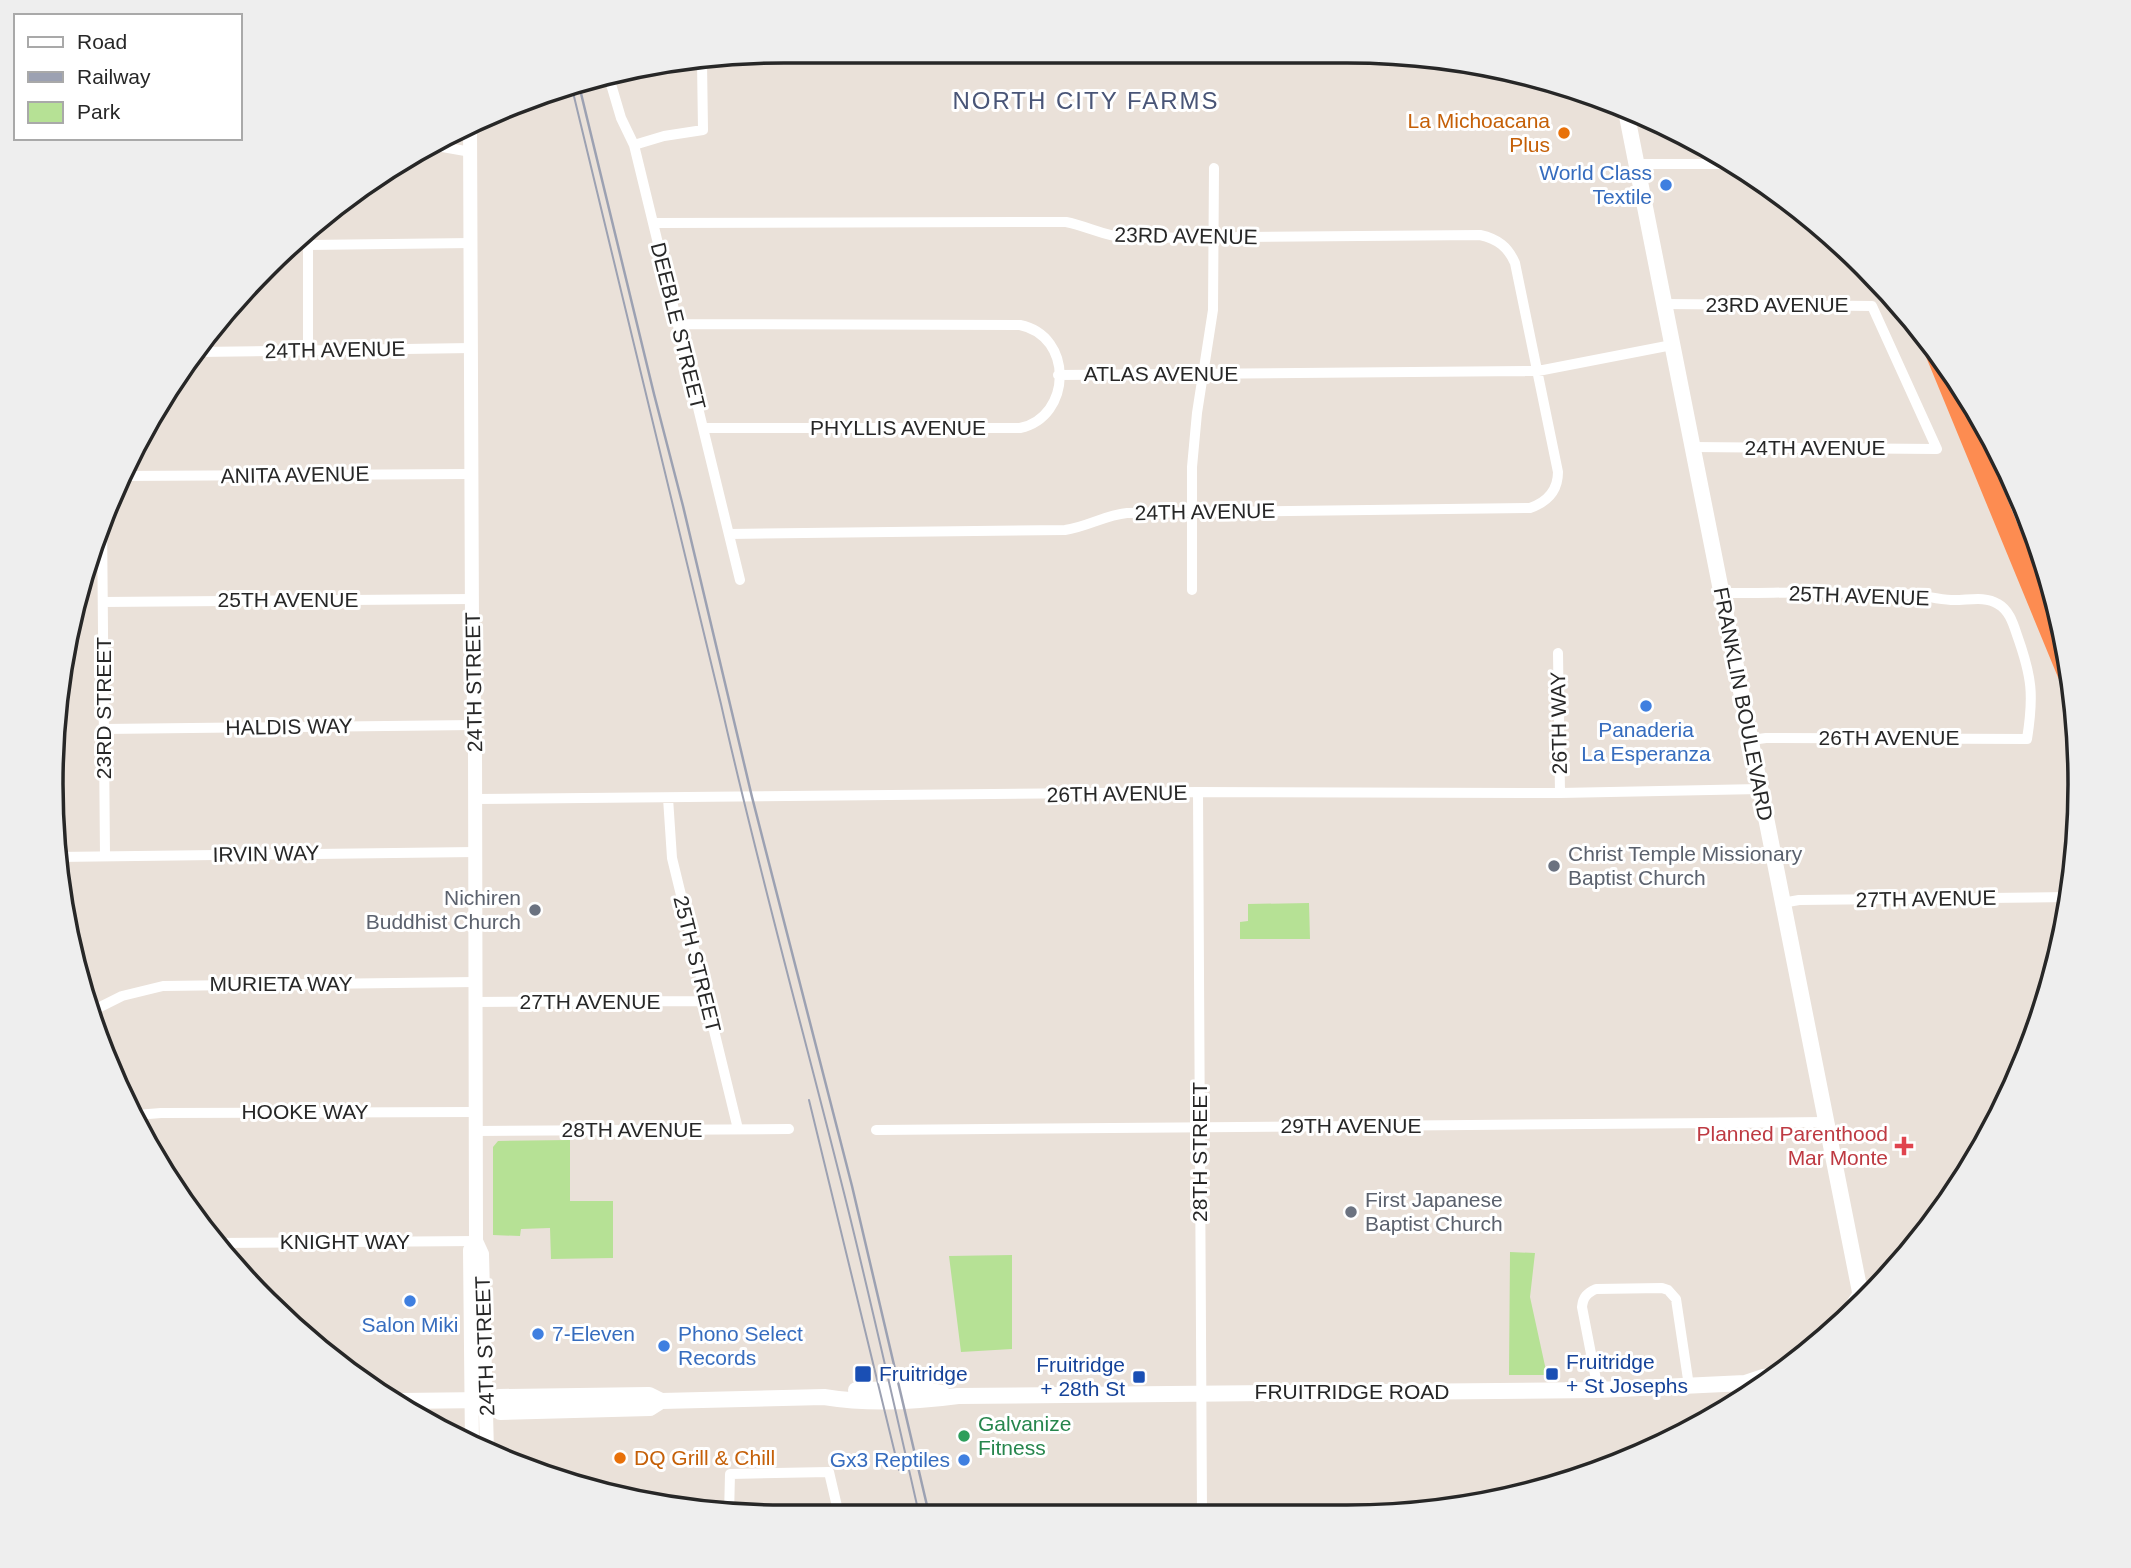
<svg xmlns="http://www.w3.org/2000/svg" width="2131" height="1568" viewBox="0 0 2131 1568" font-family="Arial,sans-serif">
  <rect width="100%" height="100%" fill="#eae1d9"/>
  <path fill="#b6e195" d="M1309 903 1310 939H1240V922L1248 921V904Z
    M570 1140V1201H613V1258L551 1259 550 1228 521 1229 520 1236 493 1235V1147L498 1141Z
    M1510 1252 1535 1253 1530 1297 1547 1375H1509Z
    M1012 1255V1349L961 1352 949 1256Z"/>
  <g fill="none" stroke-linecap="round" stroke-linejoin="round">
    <path stroke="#fff" stroke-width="10" d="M608 74 621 118 634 145 740 580
      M431 145 471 152
      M634 145 664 136 703 130 702 62
      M1636 164H1736
      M654 223 1066 222C1087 226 1106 237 1128 238L1480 235C1498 239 1508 247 1515 263L1558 472C1558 491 1547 502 1530 508L1127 513C1105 515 1087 527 1065 530L729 534
      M308 235V351
      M308 245 471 243
      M1664 304 1872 306 1937 449 1693 447
      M678 324 1020 325C1074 336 1072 417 1020 428H703
      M198 352 472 348
      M1058 375 1538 371 1672 345
      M119 476 471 474
      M102 518 105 856
      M1192 590V467L1197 413 1213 310 1214 168
      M1721 593C1782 593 1843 591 1903 594 1919 594 1935 599 1951 600 1966 601 1984 595 1998 604 2009 610 2013 623 2017 635 2032 677 2034 695 2027 739L1766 738 1751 740
      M103 602 472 599
      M1558 653 1560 793
      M104 729 475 725
      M1198 792 1202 1513
      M668 798 672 858 738 1129
      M475 799 1198 792 1560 793 1760 789
      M57 857 475 852
      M1782 903 1799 900 2070 897
      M474 1002 707 1001
      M92 1011 122 996 163 986 475 982
      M2037 1028H2038
      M136 1115 161 1113 475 1112
      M876 1130 1826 1122
      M475 1131 789 1129
      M214 1243 476 1241
      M362 1377H364
      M1598 1390 1582 1307C1583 1297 1587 1293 1596 1289L1662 1288 1668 1290 1676 1299 1689 1386
      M729 1515 730 1474 829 1472 839 1515"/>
    <path stroke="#fff" stroke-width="14" d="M470 124 472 627 475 743 476 1241 482 1254 487 1452
      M472 1446 470 1250 476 1241"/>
    <path stroke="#fff" stroke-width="16" d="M1625 106 1862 1302
      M1847 1316 1860 1295
      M856 1390 922 1389 942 1393
      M486 1400 500 1412 650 1408 661 1401
      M399 1401 486 1400 499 1397 649 1395 661 1401 824 1397C868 1404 914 1402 958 1396L1598 1390 1745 1383 1763 1377 1775 1376"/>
    <path stroke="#fd8c51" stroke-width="21" d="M1930 339 2068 674"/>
    <path stroke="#9ca1b2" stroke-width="2" d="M571 84 721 704C759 873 806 1040 848 1209 873 1310 896 1412 919 1514
      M809 1100 899 1470"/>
    <path stroke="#9ca1b2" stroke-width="2.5" d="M578 81 654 394 683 506 752 797 852 1186 929 1514"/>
  </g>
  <g fill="#e8710a" stroke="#fff" stroke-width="2.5">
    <circle cx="1564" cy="133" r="7"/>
    <circle cx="620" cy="1458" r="7"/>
  </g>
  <g fill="#3f7fe0" stroke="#fff" stroke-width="2.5">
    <circle cx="1666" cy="185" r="7"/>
    <circle cx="1646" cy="706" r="7"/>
    <circle cx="410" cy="1301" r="7"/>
    <circle cx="538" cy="1334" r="7"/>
    <circle cx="664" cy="1346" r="7"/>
    <circle cx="964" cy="1460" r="7"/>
  </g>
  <g fill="#6b7280" stroke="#fff" stroke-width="2.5">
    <circle cx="1554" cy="866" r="7"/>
    <circle cx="535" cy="910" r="7"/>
    <circle cx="1351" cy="1212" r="7"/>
  </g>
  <path fill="#e0444e" stroke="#fff" stroke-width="2.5" d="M1900.5 1135.5h7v7h7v7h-7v7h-7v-7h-7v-7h7z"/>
  <g fill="#1a4fb4" stroke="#fff" stroke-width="2.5">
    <rect x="854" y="1365" width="18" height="18" rx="3.5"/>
    <rect x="1545" y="1367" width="14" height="14" rx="3.5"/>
    <rect x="1132" y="1370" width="14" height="14" rx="3.5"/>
  </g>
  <circle fill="#2e9e5b" stroke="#fff" stroke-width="2.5" cx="964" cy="1436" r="7"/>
  <g text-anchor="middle" stroke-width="6" stroke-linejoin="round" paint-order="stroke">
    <g font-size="21" fill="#c56008" stroke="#fff" text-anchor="end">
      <text x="1550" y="128">La Michoacana<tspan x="1550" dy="24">Plus</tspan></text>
      <text x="634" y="1465" text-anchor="start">DQ Grill &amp; Chill</text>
    </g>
    <g font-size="21" fill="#366cbe" stroke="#fff" text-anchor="end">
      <text x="1652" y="180">World Class<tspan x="1652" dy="24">Textile</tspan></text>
      <text x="1646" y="737" text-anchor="middle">Panaderia<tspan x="1646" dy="24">La Esperanza</tspan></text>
      <text x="410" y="1332" text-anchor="middle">Salon Miki</text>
      <text x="552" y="1341" text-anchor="start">7-Eleven</text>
      <text x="678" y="1341" text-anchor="start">Phono Select<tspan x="678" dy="24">Records</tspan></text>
      <text x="950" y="1467">Gx3 Reptiles</text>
    </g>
    <g font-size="21" fill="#272727" stroke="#fff">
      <text transform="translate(1186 236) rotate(1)" y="7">23RD AVENUE</text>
      <text x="1777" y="312">23RD AVENUE</text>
      <text transform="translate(678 326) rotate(76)" y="7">DEEBLE STREET</text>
      <text transform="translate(335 350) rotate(-1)" y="7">24TH AVENUE</text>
      <text x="1161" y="381">ATLAS AVENUE</text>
      <text x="898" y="435">PHYLLIS AVENUE</text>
      <text x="1815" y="455">24TH AVENUE</text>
      <text transform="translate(295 475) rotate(-1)" y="7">ANITA AVENUE</text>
      <text transform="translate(1205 512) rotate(-1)" y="7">24TH AVENUE</text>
      <text transform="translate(1859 596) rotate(2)" y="7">25TH AVENUE</text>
      <text x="288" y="607">25TH AVENUE</text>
      <text transform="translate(474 682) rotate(-91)" y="7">24TH STREET</text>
      <text transform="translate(1743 704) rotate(79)" y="7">FRANKLIN BOULEVARD</text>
      <text transform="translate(104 708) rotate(-90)" y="7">23RD STREET</text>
      <text transform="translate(1559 723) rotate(-91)" y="7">26TH WAY</text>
      <text transform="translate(289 727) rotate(-1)" y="7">HALDIS WAY</text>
      <text x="1889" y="745">26TH AVENUE</text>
      <text transform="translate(1117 794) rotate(-1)" y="7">26TH AVENUE</text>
      <text transform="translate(266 854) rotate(-1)" y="7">IRVIN WAY</text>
      <text transform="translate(1926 899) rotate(-1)" y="7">27TH AVENUE</text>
      <text transform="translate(697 964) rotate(76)" y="7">25TH STREET</text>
      <text x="281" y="991">MURIETA WAY</text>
      <text x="590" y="1009">27TH AVENUE</text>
      <text x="305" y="1119">HOOKE WAY</text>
      <text x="1351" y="1133">29TH AVENUE</text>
      <text x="632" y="1137">28TH AVENUE</text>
      <text transform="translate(1200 1152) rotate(-90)" y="7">28TH STREET</text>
      <text x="345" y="1249">KNIGHT WAY</text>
      <text transform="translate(485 1346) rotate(-92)" y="7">24TH STREET</text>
      <text x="1352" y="1399">FRUITRIDGE ROAD</text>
    </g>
    <g font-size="21" fill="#5b616d" stroke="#fff" text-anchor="start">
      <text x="1568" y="861">Christ Temple Missionary<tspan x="1568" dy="24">Baptist Church</tspan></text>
      <text x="521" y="905" text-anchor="end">Nichiren<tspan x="521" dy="24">Buddhist Church</tspan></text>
      <text x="1365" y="1207">First Japanese<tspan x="1365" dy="24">Baptist Church</tspan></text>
    </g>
    <g font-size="21" fill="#be3a42" stroke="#fff" text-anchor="end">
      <text x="1888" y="1141">Planned Parenthood<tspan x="1888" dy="24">Mar Monte</tspan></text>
    </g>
    <g font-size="21" fill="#164399" stroke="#fff" text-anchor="start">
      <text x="1566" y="1369">Fruitridge<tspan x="1566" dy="24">+ St Josephs</tspan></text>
      <text x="1125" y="1372" text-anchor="end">Fruitridge<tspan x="1125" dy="24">+ 28th St</tspan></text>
      <text x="879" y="1381">Fruitridge</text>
    </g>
    <g font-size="21" fill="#27864d" stroke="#fff" text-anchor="start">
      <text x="978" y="1431">Galvanize<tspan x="978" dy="24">Fitness</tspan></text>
    </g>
    <g font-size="24" letter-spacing="2" fill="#495577" stroke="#fff">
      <text x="1086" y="109">NORTH CITY FARMS</text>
    </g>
  </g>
  <path d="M0 0H2131V1568H0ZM784 63H1347A721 721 0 0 1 2068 784V784A721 721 0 0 1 1347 1505H784A721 721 0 0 1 63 784V784A721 721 0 0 1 784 63Z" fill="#eee" fill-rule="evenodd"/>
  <path fill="none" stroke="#272727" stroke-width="3.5" d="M784 63H1347A721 721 0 0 1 2068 784V784A721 721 0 0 1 1347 1505H784A721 721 0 0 1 63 784V784A721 721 0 0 1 784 63Z"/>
  <rect x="14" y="14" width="228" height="126" fill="#ffffff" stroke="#a9a9a9" stroke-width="2"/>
  <rect x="28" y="37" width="35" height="10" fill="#ffffff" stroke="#a9a9a9" stroke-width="2"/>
  <text x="77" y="49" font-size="21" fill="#272727">Road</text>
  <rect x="28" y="72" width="35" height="10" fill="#9ca1b2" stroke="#a9a9a9" stroke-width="2"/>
  <text x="77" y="84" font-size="21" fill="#272727">Railway</text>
  <rect x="28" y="102" width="35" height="21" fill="#b6e195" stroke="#a9a9a9" stroke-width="2"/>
  <text x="77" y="119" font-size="21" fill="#272727">Park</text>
</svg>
